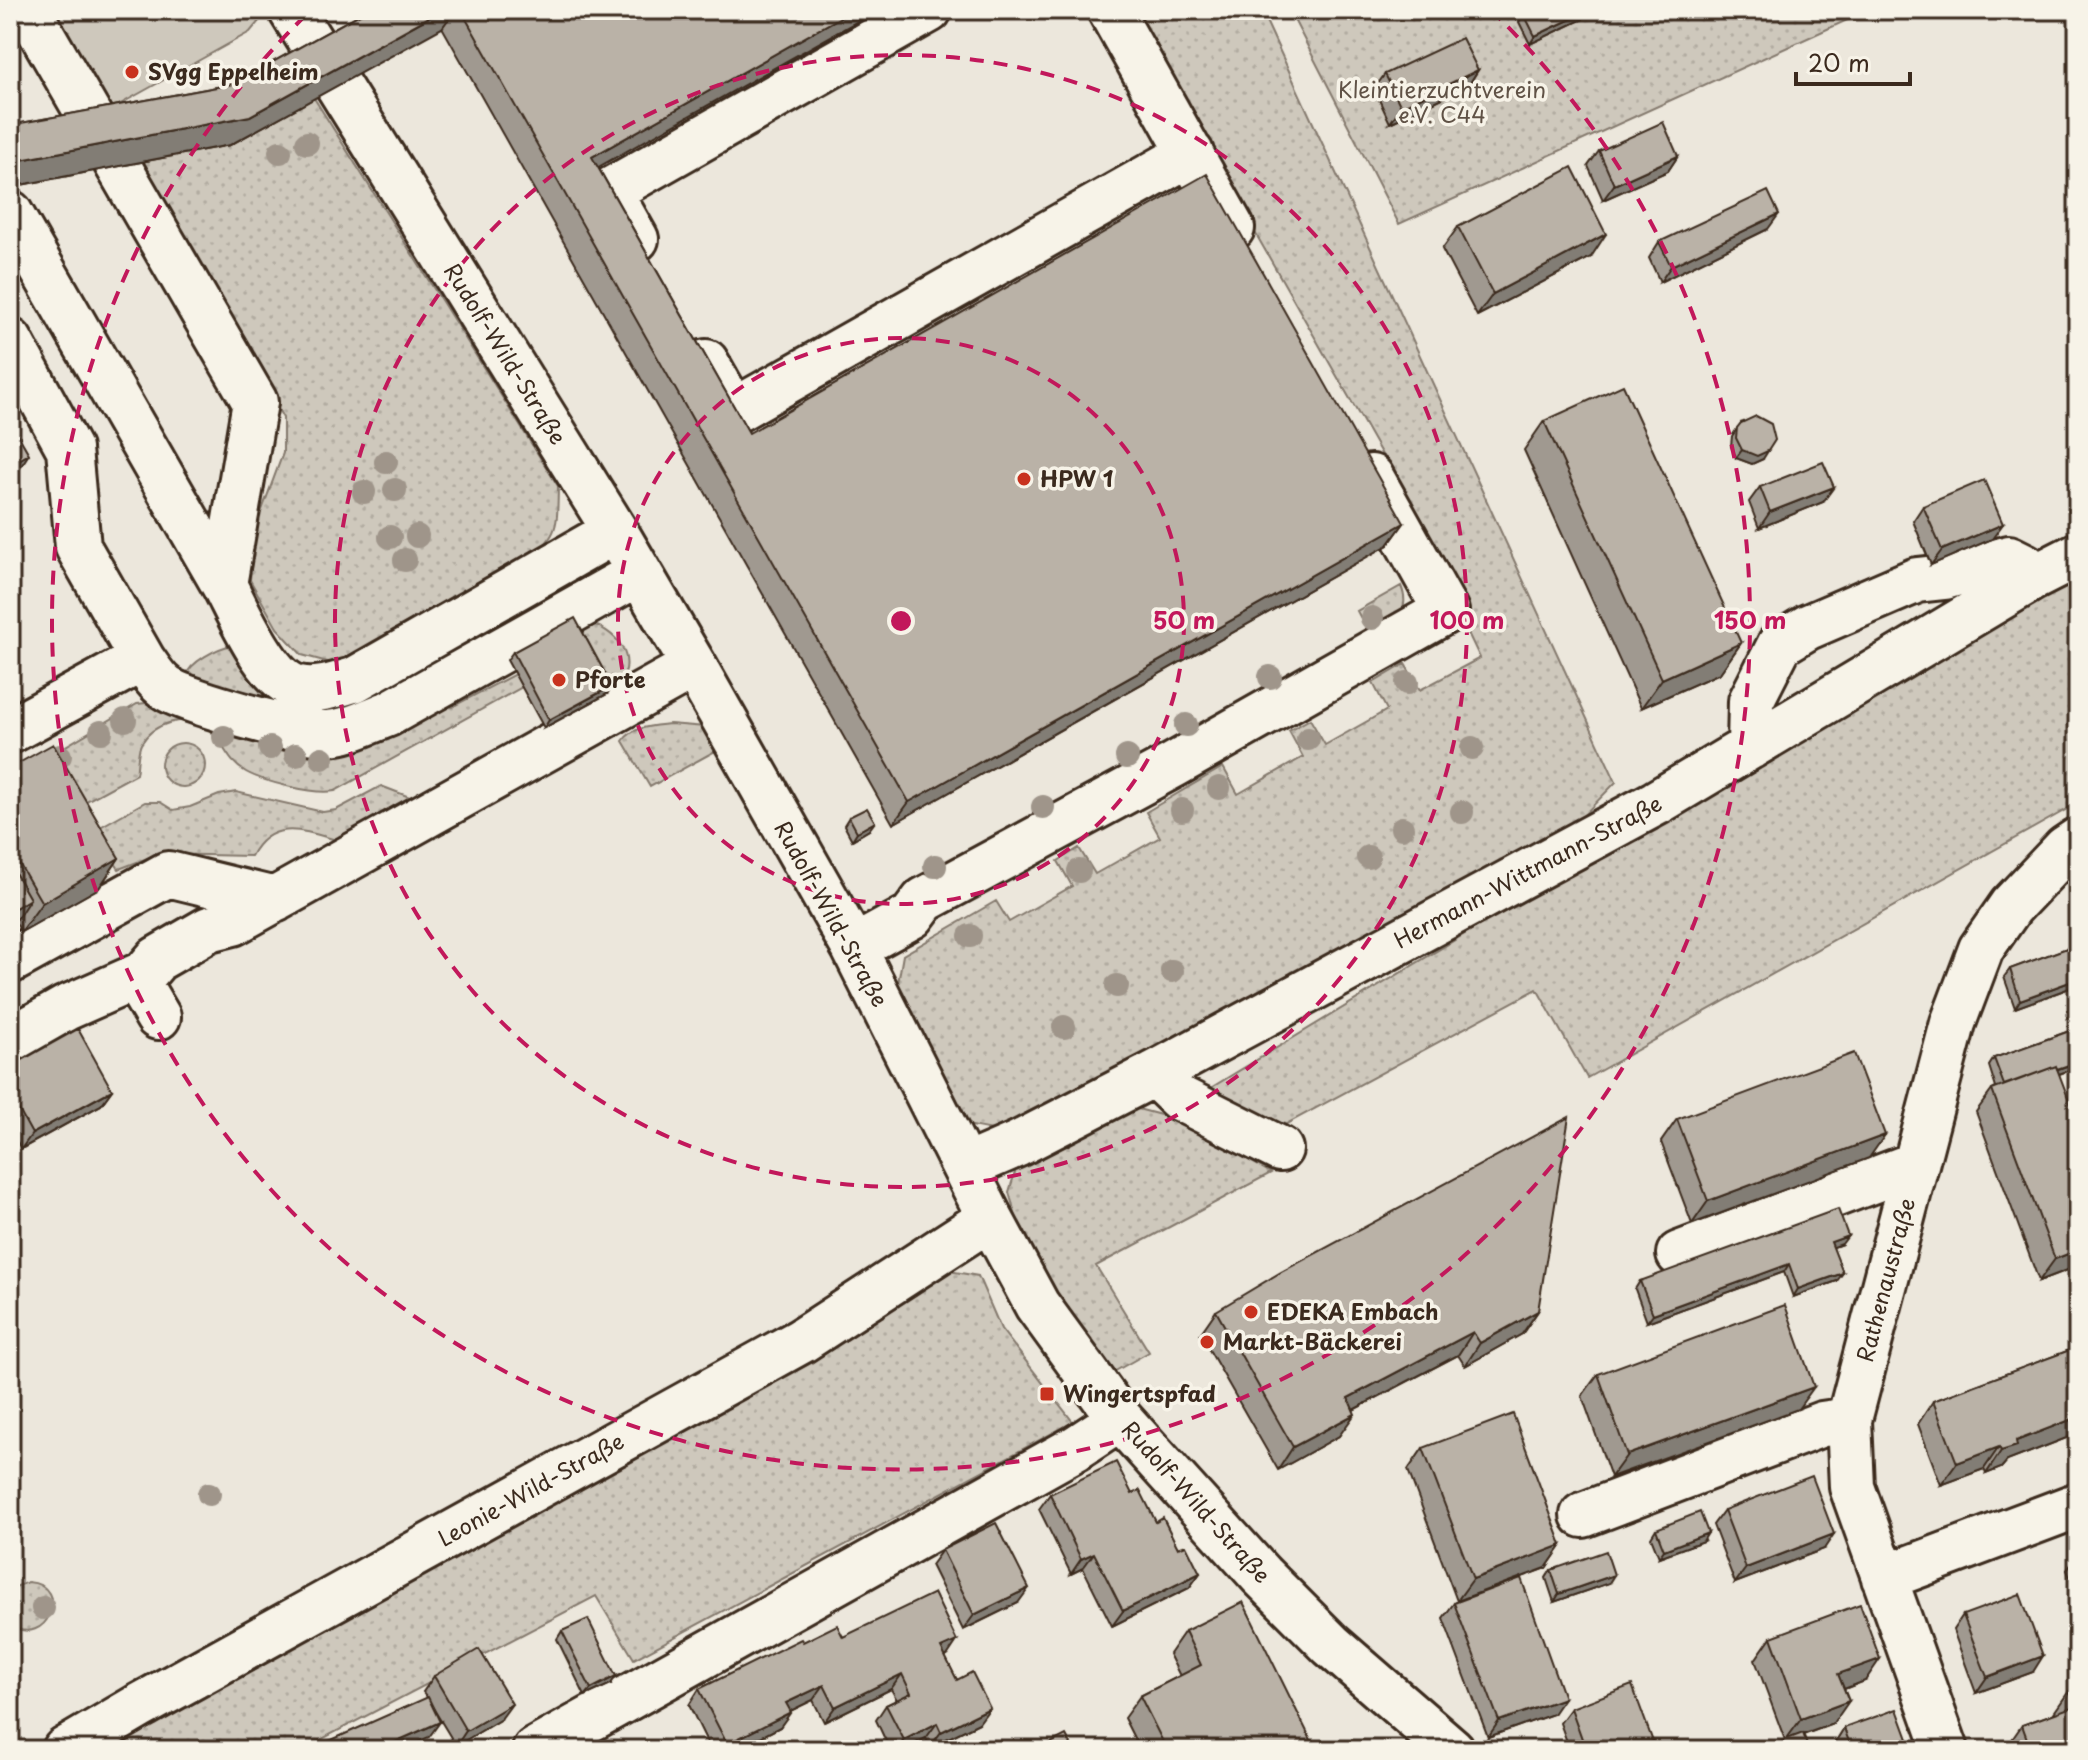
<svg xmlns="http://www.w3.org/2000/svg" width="2088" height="1760" viewBox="0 0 2088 1760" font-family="'Playpen Sans',sans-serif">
  <defs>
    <pattern id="grass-dots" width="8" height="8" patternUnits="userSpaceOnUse" patternTransform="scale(2)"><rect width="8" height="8" fill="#cec8bc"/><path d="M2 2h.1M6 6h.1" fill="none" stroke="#b2aca1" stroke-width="1.8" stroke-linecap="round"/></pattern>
  </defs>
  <rect width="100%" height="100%" fill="#ece7dc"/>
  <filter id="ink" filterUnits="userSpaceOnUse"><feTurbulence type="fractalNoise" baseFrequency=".0125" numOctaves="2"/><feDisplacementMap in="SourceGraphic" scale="16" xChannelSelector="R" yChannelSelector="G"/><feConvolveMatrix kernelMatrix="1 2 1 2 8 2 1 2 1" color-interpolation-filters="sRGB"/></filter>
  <g filter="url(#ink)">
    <path fill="url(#grass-dots)" stroke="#84796d" stroke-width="2" d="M1128 10H1261L1616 782 1580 819 1122 1071 992 1130 967 1125 896 994 903 955 996 901 1009 922 1072 886 1058 861 1079 848 1095 874 1160 837 1146 812 1223 767 1238 794 1303 757 1289 731 1310 719 1325 745 1387 710 1373 683 1405 664 1420 690 1480 658 1390 469Z
      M1289 10H1869L1399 224Z
      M297 71 558 486C557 532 559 532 525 564L360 657 331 663 302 655 277 628 250 580 254 532 283 453V418L140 157Z
      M2078 562V803L1587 1078 1537 989 1281 1127 1199 1095Z
      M1401 586C1413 615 1391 622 1370 636L1357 611Z
      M532 596 540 609 375 703 327 720 186 676C190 662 217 648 232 645L275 693Z
      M583 622C617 627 643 662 614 690L578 623Z
      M515 674 522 687 335 791C315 795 264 782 246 772 224 760 224 739 205 727 184 714 153 723 141 744 137 752 138 765 136 774L81 804 54 753 137 704 146 703 327 751 446 696 452 707Z
      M670 724 705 727 717 750 650 787 623 741C633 726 653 726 670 724Z
      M161 765a22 22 0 1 1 44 0a22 22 0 1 1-44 0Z
      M381 786 420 801 347 843C311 834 273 814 251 856L158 854 119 869 93 831 145 802H160L173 810 190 807 219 795 236 792 323 812 336 810Z
      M1134 1108 1176 1119 1271 1173 1096 1266 1149 1352 1110 1374 1052 1293 1022 1238 1009 1192 1017 1166Z
      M943 1270 978 1276 1001 1329 1073 1422 634 1659 596 1596 301 1750H106Z
      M28 1582C72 1585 48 1650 10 1625V1589Z"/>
    <path fill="#cec8bc" stroke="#84796d" stroke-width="2" d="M51 10H253L260 20 250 32 106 112Z"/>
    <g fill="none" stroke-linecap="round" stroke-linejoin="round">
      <defs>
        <path id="minor" d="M28 10 255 402 224 585
          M291 10 615 531 694 666 854 948 990 1218 1037 1305 1120 1419 1261 1575 1331 1645 1452 1750
          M1110 10 1232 228
          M10 213 224 585C239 613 267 681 299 688 318 692 335 685 354 680L615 531
          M636 239 609 191 929 10
          M10 341 69 449 78 547 142 659
          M706 362 734 411 1191 153
          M10 731 142 659C149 669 156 681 166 688 186 702 304 734 328 733 349 732 369 721 388 714L639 573
          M1750 747 1751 701 1780 644 1808 627 1917 580 1945 577 2009 558 2025 566 2031 579
          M854 948 912 916 924 900 1174 765 1446 611 1371 477
          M10 961 168 874 275 900
          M135 978 158 1017
          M10 1040 66 1008 145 973 157 959 209 929 233 923 694 666
          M1154 1074 1179 1098 1280 1149
          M965 1167 1018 1144 1154 1074 1656 803 2031 579 2078 555
          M1679 1254 1916 1164
          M1583 1515 1822 1424 1849 1420
          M1884 1578 2078 1505
          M65 1750 138 1707 801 1341 990 1218
          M535 1750 1076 1448 1120 1419
          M1946 1750 1852 1487 1849 1420 1953 1023 1981 949 2011 906 2066 848 2078 840"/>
      </defs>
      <use href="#minor" stroke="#3b2a1e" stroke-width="50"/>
      <use href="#minor" stroke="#f7f3e8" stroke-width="44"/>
    </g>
    <g fill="#9f958a">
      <circle cx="307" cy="143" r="12"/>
      <circle cx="280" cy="152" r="12"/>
      <circle cx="386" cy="462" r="12"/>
      <circle cx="395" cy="490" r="12"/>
      <circle cx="364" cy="492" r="12"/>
      <circle cx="417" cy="536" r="12"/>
      <circle cx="390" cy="537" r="12"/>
      <circle cx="405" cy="560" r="12"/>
      <circle cx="1372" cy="618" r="12"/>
      <circle cx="1270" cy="677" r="12"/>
      <circle cx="1407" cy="683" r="12"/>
      <circle cx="125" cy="720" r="12"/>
      <circle cx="1186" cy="725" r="12"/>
      <circle cx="101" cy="732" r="12"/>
      <circle cx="224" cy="737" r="12"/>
      <circle cx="1308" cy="739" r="12"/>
      <circle cx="270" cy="748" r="12"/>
      <circle cx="1472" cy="748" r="12"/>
      <circle cx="296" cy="755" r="12"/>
      <circle cx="60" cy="756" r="12"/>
      <circle cx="1127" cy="757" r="12"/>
      <circle cx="322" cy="758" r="12"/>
      <circle cx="1219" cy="788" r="12"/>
      <circle cx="1043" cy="807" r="12"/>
      <circle cx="1182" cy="810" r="12"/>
      <circle cx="1462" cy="812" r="12"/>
      <circle cx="1402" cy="828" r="12"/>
      <circle cx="1368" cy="857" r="12"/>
      <circle cx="935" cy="866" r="12"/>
      <circle cx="1079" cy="871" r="12"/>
      <circle cx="970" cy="936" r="12"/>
      <circle cx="1172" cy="971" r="12"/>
      <circle cx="1117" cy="986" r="12"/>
      <circle cx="1064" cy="1027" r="12"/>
      <circle cx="209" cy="1494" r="12"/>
      <circle cx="43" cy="1608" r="12"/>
    </g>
    <path fill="#a09990" stroke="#3b2a1e" stroke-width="2" d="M367 10H877L598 167 749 433 1404 523 1388 545 893 824 442 27 230 145 10 187V125L233 84Z
      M1588 11 1583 19 1530 44 1519 22 1524 14Z
      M1478 70 1468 86 1390 123 1374 89 1385 74Z
      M1599 151 1678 156 1668 171 1603 200 1588 166Z
      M1458 227 1591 257 1477 316 1442 249Z
      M1768 229 1660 282 1649 258 1659 242Z
      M1544 421 1741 643 1720 673 1641 708 1524 450Z
      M1741 423 1763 459 1752 464 1736 458 1731 446 1732 436Z
      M1760 487 1823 502 1759 528 1749 502Z
      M1923 506 1992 539 1931 565 1913 521Z
      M513 652 607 694 544 728 507 660Z
      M10 768 119 858 99 888 21 932 15 921 10 924Z
      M849 817 869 830 852 840 844 825Z
      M2078 944V985L2015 1008 2004 977 2010 969Z
      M2078 1028V1067L2059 1074 2078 1266 2039 1281 1976 1112 1992 1090 1996 1088 1989 1066 1994 1058Z
      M10 1067 112 1090 101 1105 21 1149 10 1129Z
      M1677 1119 1869 1158 1692 1224 1661 1142Z
      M1842 1244 1833 1247 1837 1281 1793 1297 1784 1272 1647 1322 1635 1289 1640 1281Z
      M1216 1311H1538L1522 1334 1465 1366 1458 1355 1353 1410 1339 1436 1278 1470 1200 1334Z
      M2078 1347V1439L2071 1441 2069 1437 2007 1461 2001 1468 1986 1474 1984 1469 1941 1485 1918 1424 1933 1401Z
      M1598 1374 1798 1409 1611 1477 1582 1396Z
      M1423 1448 1562 1545 1546 1568 1457 1601 1408 1470Z
      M1050 1494H1132L1200 1573 1189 1588 1112 1626 1083 1568 1071 1574 1039 1509Z
      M1724 1510 1824 1549 1735 1583 1713 1525Z
      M1656 1529 1703 1541 1659 1557 1651 1537Z
      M942 1550 1018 1603 963 1630 931 1565Z
      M2078 1555V1599L2067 1570Z
      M1551 1570 1609 1583 1554 1602 1546 1578Z
      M1454 1603 1553 1714 1488 1737 1443 1618Z
      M1963 1615 2033 1672 1976 1693 1953 1630Z
      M562 1631 611 1684 585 1696 557 1639Z
      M1185 1631 1316 1750H1140L1124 1718 1140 1696 1180 1676 1169 1654Z
      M843 1637 947 1656 945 1657 979 1723 930 1747 926 1738 902 1750H890L876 1720 886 1705 897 1700 891 1689 824 1722 813 1700 790 1711 780 1727 735 1750H711L689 1705 699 1689 803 1642Z
      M1771 1637 1865 1681 1844 1689 1833 1724 1803 1735 1785 1740 1755 1660Z
      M434 1676 501 1719 456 1746 433 1708 429 1737 427 1697 423 1692Z
      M2078 1687V1750H2007L2006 1748 2022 1725 2053 1714 2069 1691Z
      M1571 1708 1656 1750H1570L1560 1723Z
      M1844 1728 1912 1750H1836L1834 1744Z"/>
    <path fill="#827d75" stroke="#3b2a1e" stroke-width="2" d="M442 10H455L442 28 230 145 10 187V162L250 116Z
      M853 10H877L577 179 592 157Z
      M1588 11 1583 19 1530 44 1535 36Z
      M1478 70 1468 86 1390 123 1401 107Z
      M1678 156 1668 171 1603 200 1614 185Z
      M1779 214 1768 229 1660 282 1671 266Z
      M1606 234 1591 257 1477 316 1493 294Z
      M1742 450 1768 451 1763 459 1752 464 1736 458Z
      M29 454 14 477 10 479V465Z
      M1834 487 1823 502 1759 528 1770 512Z
      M1404 523 1388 545 893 824 909 802Z
      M2003 524 1992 539 1931 565 1942 550Z
      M1741 643 1720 673 1641 708 1662 679Z
      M612 686 607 694 544 728 549 720Z
      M875 822 869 830 852 840 857 832Z
      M119 858 99 888 21 932 42 903Z
      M30 899 15 922 10 924V911Z
      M2078 979V985L2015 1008 2020 1000Z
      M2078 1062V1067L1999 1096 2005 1088Z
      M112 1090 101 1105 21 1149 32 1134Z
      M1885 1135 1869 1158 1692 1224 1708 1201Z
      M1848 1236 1842 1244 1826 1250 1831 1242Z
      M2078 1250V1266L2039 1281 2055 1259Z
      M1789 1264 1784 1272 1647 1322 1653 1314Z
      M1843 1273 1837 1281 1793 1297 1798 1289Z
      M1538 1311 1522 1334 1465 1366 1480 1343Z
      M1473 1332 1458 1355 1332 1421 1348 1398Z
      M1814 1387 1798 1409 1611 1477 1627 1455Z
      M1355 1414 1339 1436 1278 1470 1293 1447Z
      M2078 1417V1424L2069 1437 2007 1461 2001 1468 1986 1474 2001 1451 2016 1441Z
      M2078 1431V1439L2071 1441Z
      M1999 1447 1984 1469 1941 1485 1957 1463Z
      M1708 1533 1703 1541 1659 1557 1664 1550Z
      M1834 1534 1824 1549 1735 1583 1746 1568Z
      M1562 1545 1546 1568 1457 1601 1473 1579Z
      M1094 1553 1083 1568 1071 1574 1081 1559Z
      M1200 1573 1189 1588 1112 1626 1123 1611Z
      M1614 1575 1609 1583 1554 1602 1559 1594Z
      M1029 1588 1018 1603 963 1630 974 1615Z
      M957 1641 947 1656 931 1664 941 1648Z
      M2043 1656 2033 1672 1976 1693 1987 1677Z
      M1880 1659 1865 1681 1823 1697 1838 1674Z
      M902 1674 891 1689 824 1722 835 1707Z
      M616 1676 611 1684 585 1696 591 1689Z
      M824 1685 813 1700 776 1718 786 1703Z
      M1564 1698 1553 1714 1488 1737 1499 1721Z
      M1849 1701 1833 1724 1785 1741 1801 1719Z
      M512 1704 501 1719 456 1746 466 1731Z
      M990 1708 979 1723 930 1747 941 1732Z
      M791 1712 780 1727 735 1750H722L727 1744Z
      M440 1722 429 1737 400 1750H377Z
      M937 1723 926 1738 902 1750H896L904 1740Z"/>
    <path fill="#bab2a7" stroke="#3b2a1e" stroke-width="2" d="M367 10H442L250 116 10 162V125L233 84Z
      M461 10H853L592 157 749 433 1207 174 1404 523 909 802Z
      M1533 10H1588V11L1535 36 1524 14Z
      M1462 38 1478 70 1401 107 1385 74Z
      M1663 122 1678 156 1614 185 1599 151Z
      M1572 167 1606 234 1493 294 1458 227Z
      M1768 191 1779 214 1671 266 1659 242Z
      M1623 385 1741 643 1662 679 1544 421Z
      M1756 416 1771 424 1775 440 1768 451 1757 456 1742 450 1736 438 1737 428 1741 423Z
      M10 421 29 454 10 465Z
      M1823 462 1834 487 1770 512 1760 487Z
      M1984 480 2003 524 1942 550 1923 506Z
      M575 618 612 686 549 720 513 652Z
      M53 744 119 858 42 903 10 848V768Z
      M867 808 875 822 857 832 849 817Z
      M10 864 30 899 10 911Z
      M2078 944V979L2020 1000 2010 969Z
      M2078 1028V1062L2057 1069 2056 1066 2004 1085 1994 1058Z
      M78 1029 112 1090 32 1134 10 1094V1067Z
      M1854 1053 1885 1135 1708 1201 1677 1119Z
      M2056 1066 2078 1124V1250L2055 1259 1992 1090Z
      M1569 1117 1538 1311 1480 1343 1473 1332 1348 1398 1355 1414 1293 1447 1216 1311 1281 1272Z
      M1838 1209 1848 1236 1831 1242 1843 1273 1798 1289 1789 1264 1653 1314 1640 1281Z
      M1785 1305 1814 1387 1627 1455 1598 1374Z
      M2078 1347V1417L2016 1441 2017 1446 2001 1451 1999 1447 1957 1463 1933 1401Z
      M1513 1414 1562 1545 1473 1579 1423 1448Z
      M1116 1462 1132 1494 1140 1490 1156 1522 1163 1518 1178 1548 1186 1545 1200 1573 1123 1611 1094 1553 1081 1559 1050 1494Z
      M1812 1476 1834 1534 1746 1568 1724 1510Z
      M1700 1512 1708 1533 1664 1550 1656 1529Z
      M996 1523 1029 1588 974 1615 942 1550Z
      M1606 1551 1614 1575 1559 1594 1551 1570Z
      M1521 1578 1564 1698 1499 1721 1454 1603Z
      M934 1593 957 1641 941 1648 957 1680 972 1672 990 1708 941 1732 937 1723 904 1740 886 1705 911 1693 902 1674 835 1707 824 1685 786 1703 791 1712 727 1744 699 1689 801 1639 803 1642 837 1625 843 1637Z
      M2020 1594 2043 1656 1987 1677 1963 1615Z
      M1243 1602 1316 1750H1167L1140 1696 1201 1665 1185 1631Z
      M1860 1604 1880 1659 1838 1674 1849 1701 1801 1719 1771 1637Z
      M588 1619 616 1676 591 1689 562 1631Z
      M479 1649 512 1704 466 1731 434 1676Z
      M1632 1685 1656 1750H1586L1571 1708Z
      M2078 1687V1750H2031L2022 1725 2075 1706 2069 1691Z
      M428 1697 440 1722 377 1750H309Z
      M1897 1709 1912 1750H1852L1844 1728Z
      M1803 1733 1809 1750H1758Z
      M1066 1735 1074 1750H1037Z"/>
  </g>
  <g fill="none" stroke="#c2185b" stroke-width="4" stroke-dasharray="14 10">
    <circle cx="901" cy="621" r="283"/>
    <circle cx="901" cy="621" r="566"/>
    <path d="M1491 10A849 849 0 1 1 311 10"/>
  </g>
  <g fill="#c8321e" stroke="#f7f3e8" stroke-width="3">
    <circle cx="132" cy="72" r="8"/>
    <circle cx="1024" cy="479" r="8"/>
    <circle cx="559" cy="680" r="8"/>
    <circle cx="1251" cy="1312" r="8"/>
    <circle cx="1207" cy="1342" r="8"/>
    <rect x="1039" y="1386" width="16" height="16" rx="4"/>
  </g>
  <g text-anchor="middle" stroke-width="7" stroke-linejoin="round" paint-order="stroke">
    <g font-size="22" font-weight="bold" fill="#3b2a1e" stroke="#f7f3e8" text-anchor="start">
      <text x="148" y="80">SVgg Eppelheim</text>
      <text x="1040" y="487">HPW 1</text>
      <text x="575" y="688">Pforte</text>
      <text x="1267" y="1320">EDEKA Embach</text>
      <text x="1223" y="1350">Markt-Bäckerei</text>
      <text x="1063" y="1402">Wingertspfad</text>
    </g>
    <g font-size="22" fill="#605246" stroke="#f7f3e8">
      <text x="1442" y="98">Kleintierzuchtverein<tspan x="1442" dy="25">e.V. C44</tspan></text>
    </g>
    <g font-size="22" fill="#3b2a1e" stroke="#f7f3e8">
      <text transform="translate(505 354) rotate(58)" y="8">Rudolf-Wild-Straße</text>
      <text transform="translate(1528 872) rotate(-28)" y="8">Hermann-Wittmann-Straße</text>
      <text transform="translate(831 914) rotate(61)" y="8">Rudolf-Wild-Straße</text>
      <text transform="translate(1886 1280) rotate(-75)" y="8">Rathenaustraße</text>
      <text transform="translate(531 1490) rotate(-29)" y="8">Leonie-Wild-Straße</text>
      <text transform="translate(1196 1502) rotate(48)" y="8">Rudolf-Wild-Straße</text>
    </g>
  </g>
  <circle cx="901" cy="621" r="12" fill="#c2185b" stroke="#f7f3e8" stroke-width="4"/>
  <g font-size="24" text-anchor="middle" font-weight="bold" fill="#c2185b" stroke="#f7f3e8" stroke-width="7" stroke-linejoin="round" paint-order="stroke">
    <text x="1184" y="629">50 m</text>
    <text x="1467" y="629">100 m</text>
    <text x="1750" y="629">150 m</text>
  </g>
  <rect width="2088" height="1760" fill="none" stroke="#f7f3e8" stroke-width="40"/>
  <rect x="20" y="20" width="2048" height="1720" fill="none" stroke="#3b2a1e" stroke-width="3" filter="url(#ink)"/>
  <path d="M1796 72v12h114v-12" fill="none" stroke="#3b2a1e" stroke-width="4"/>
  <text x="1808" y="72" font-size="24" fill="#3b2a1e" stroke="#f7f3e8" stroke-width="6" paint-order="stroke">20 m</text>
</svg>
